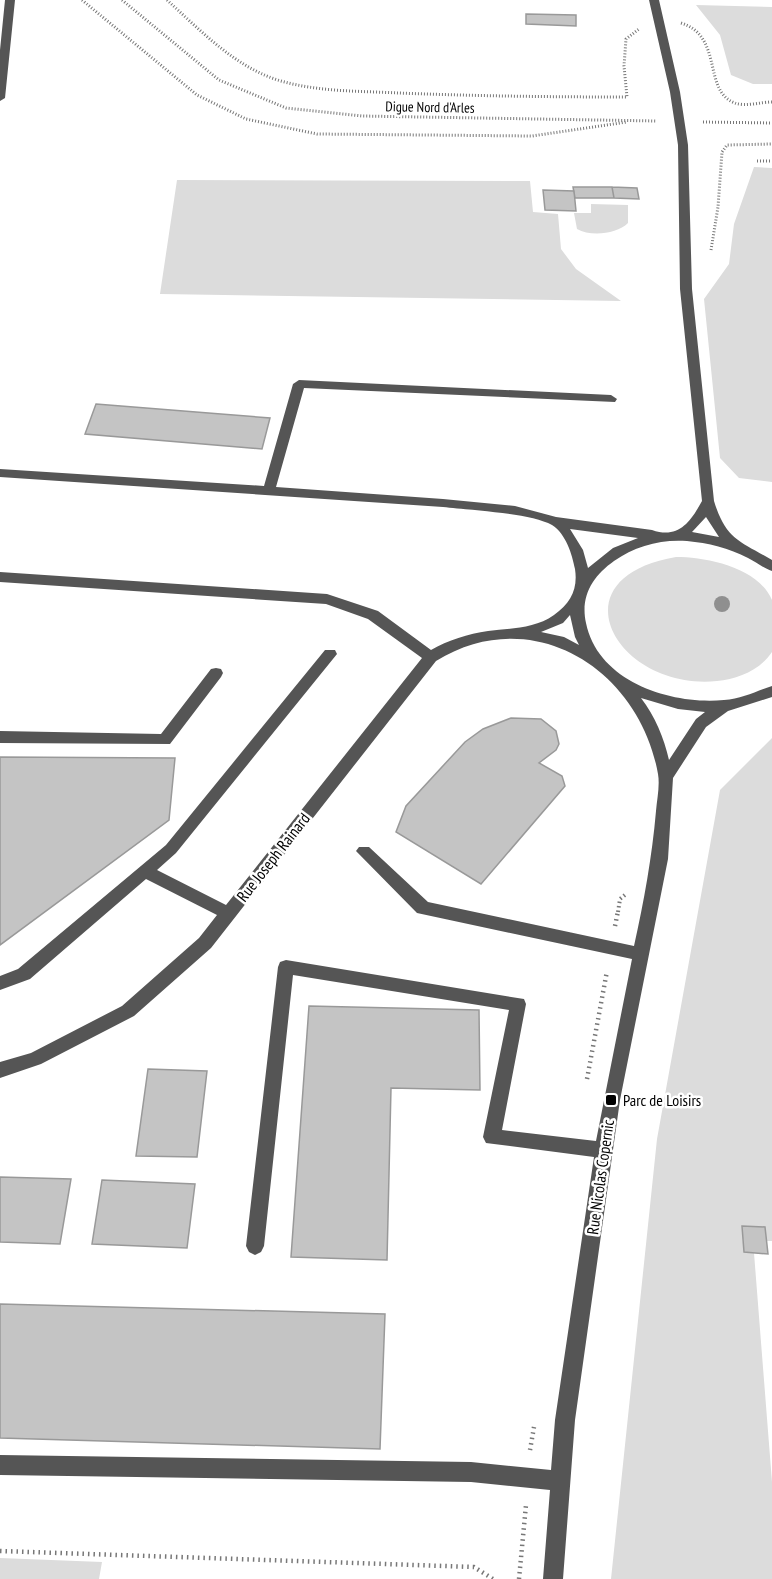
<svg xmlns="http://www.w3.org/2000/svg" width="772" height="1579" viewBox="0 0 772 1579" font-family="'PT Sans Narrow',sans-serif">
  <rect width="100%" height="100%" fill="#fff"/>
  <path fill="#dcdcdc" d="M696 5 772 7V84H753L731 75 720 35Z
    M754 167 772 168V482L739 478 720 458 704 299 729 264 734 224Z
    M177 180 530 181 533 212 558 214 561 249 576 269 621 301 160 294Z
    M591 204 628 205V223C617 234 591 237 577 229L574 213H591Z
    M676 557C706 557 758 567 772 600 772 610 772 640 772 652 760 670 738 679 717 681 617 691 552 578 676 557Z
    M772 738V1241H766L765 1227H742L744 1252 754 1253 772 1482V1579H611L657 1139 720 790Z
    M0 1558 102 1562 99 1579H0Z"/>
  <path fill="#c4c4c4" stroke="#999" stroke-width="1.5" d="M526 14 576 15V26L526 24Z
    M573 187H612L614 198H575Z
    M612 187 637 188 639 199 614 198Z
    M543 190 574 191 576 211 545 210Z
    M96 404 221 414 270 418 262 449 85 434Z
    M511 718 541 719 556 731 559 744 556 750 539 763 562 776 565 786 481 884 396 832 406 806 465 742 483 729Z
    M0 757 175 758 169 820 0 945Z
    M309 1006 479 1010 480 1090 391 1088 387 1260 291 1257Z
    M148 1069 207 1071 197 1157 136 1156Z
    M0 1177 71 1179 60 1244 0 1242Z
    M102 1180 195 1184 187 1248 92 1244Z
    M742 1226 765 1227 768 1254 744 1252Z
    M0 1304 385 1314 380 1449 0 1438Z"/>
  <g fill="none" stroke-linecap="round" stroke-linejoin="round">
    <path stroke="#777" stroke-width="3" stroke-dasharray="1 2" stroke-linecap="butt" d="M82 0 197 95 246 119 317 134 532 136 627 122
      M122 0 219 80 286 108 362 116 656 121
      M167 0C201 31 236 68 281 81 319 92 361 91 399 93 475 96 551 97 627 97L624 66 626 39 639 29
      M681 23C724 36 702 91 735 103 745 107 761 102 772 102
      M703 122 772 123
      M757 161H772
      M711 250 718 207 722 152 727 145 772 144"/>
    <path stroke="#777" stroke-width="4" stroke-dasharray="1.5 3" stroke-linecap="butt" d="M618 912 620 899 626 894"/>
    <path stroke="#777" stroke-width="4.5" stroke-dasharray="1.5 4" stroke-linecap="butt" d="M615 926 618 911
      M587 1079 607 971
      M530 1450 534 1427
      M0 1551 474 1567 493 1579
      M519 1579 526 1505"/>
    <path fill="#555" fill-rule="evenodd" d="M5 0H15L5 98 0 101V50Z
      M649 0H659L680 92 688 145 692 289 714 501C726 540 740 541 772 560V571C763 568 756 562 748 558 729 548 708 543 687 541 661 539 635 546 614 561 593 576 580 596 586 623 598 682 671 705 724 700 742 699 756 691 772 686V697L728 711 706 727 673 778 668 859 620 1100 575 1420 563 1579H543L550 1490 471 1482 0 1475V1455L471 1462 551 1470 555 1420 594 1157 486 1143 483 1137 509 1010 293 975 264 1246 261 1252 255 1255 249 1252 246 1246 278 967 280 962 286 960 524 999 526 1004 502 1130 596 1141 632 959 417 913 356 851 359 847H369L428 902 634 946C644 901 652 857 656 811 657 799 660 786 658 774 640 670 533 601 436 661L211 948 134 1016 41 1064 0 1078V1062L31 1053 122 1006 199 938 217 915 146 879 30 979 0 990V976L18 969 166 845 325 650H335L337 654 176 853 157 870 226 905 422 658 368 619 326 604 0 582V572L327 594 378 611 431 650C448 640 468 634 488 631 511 628 534 629 554 615 571 603 578 589 575 569 572 554 566 534 552 525 530 513 469 510 443 507L0 477V469L264 486 293 384 299 380 611 395 617 399 615 402 304 388 276 487 443 499 515 506 556 517 652 530C678 539 690 523 702 501L680 289 678 145 670 92ZM706 517 719 537 692 532ZM570 529 638 538 613 548 588 568 583 550ZM570 615 575 637 579 645 564 637 541 632 563 623ZM641 698 678 709 705 712 696 719 669 760C664 738 655 716 641 698Z
      M216 668 221 669 223 673 221 677 170 744 0 743V731L161 734 211 669Z"/>
  </g>
  <circle fill="#8f8f8f" cx="722" cy="604" r="8"/>
  <rect fill="#000" stroke="#fff" stroke-width="2" x="605" y="1094" width="12" height="12" rx="3"/>
  <g text-anchor="middle" stroke-width="5" stroke-linejoin="round" paint-order="stroke">
    <g font-size="14" fill="#000" stroke="#fff">
      <text transform="translate(430 107) rotate(1)" y="5">Digue Nord d'Arles</text>
    </g>
    <g font-size="16" fill="#000" stroke="#fff">
      <text transform="translate(273 857) rotate(-52)" y="6">Rue Joseph Rainard</text>
      <text transform="translate(600 1177) rotate(-82)" y="6">Rue Nicolas Copernic</text>
    </g>
    <g font-size="16" fill="#000" stroke="#fff" text-anchor="start">
      <text x="623" y="1106">Parc de Loisirs</text>
    </g>
  </g>
</svg>
